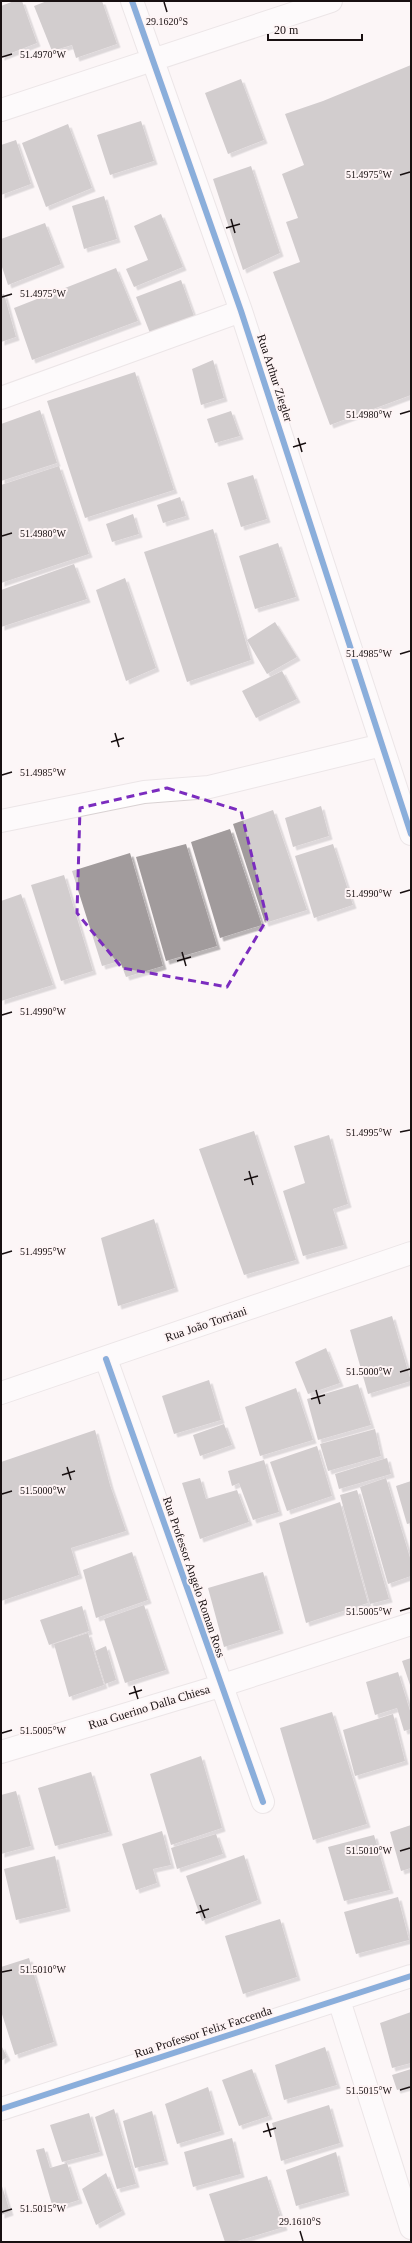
<svg xmlns="http://www.w3.org/2000/svg" width="412" height="2243" viewBox="0 0 412 2243" font-family="'Times New Roman',serif">
  <defs>
    <filter id="shadow"><feDropShadow dx="3.5" dy="3.5" stdDeviation="0" flood-color="#0004"/></filter>
  </defs>
  <rect width="100%" height="100%" fill="#fcf6f7"/>
  <path fill="#a19b9c" filter="url(#shadow)" d="M14 1H22L37 43 1 57V6Z
    M47 1H102L117 44 76 58 72 45 52 51 34 6Z
    M411 65V395L330 425 273 272 300 262 286 222 298 218 282 174 304 165 285 114 323 101Z
    M241 79 264 140 228 154 205 93Z
    M141 121 154 161 110 175 97 135Z
    M68 124 92 188 46 207 22 143Z
    M16 140 31 184 1 195V145Z
    M251 166 280 253 243 270 213 179Z
    M104 196 117 239 84 249 72 206Z
    M161 214 183 267 134 287 126 269 148 260 134 226Z
    M45 223 61 264 8 285 1 264V239Z
    M116 268 138 321 32 360 14 308Z
    M181 280 194 316 150 333 136 297Z
    M4 294 16 337 1 342V295Z
    M213 360 224 398 201 405 192 369Z
    M135 372 174 490 85 518 47 401Z
    M40 410 57 463 1 481V424Z
    M231 411 240 436 215 443 207 419Z
    M59 466 89 554 1 583V485Z
    M253 475 267 519 241 527 227 483Z
    M180 497 186 516 163 523 157 505Z
    M133 514 139 534 112 542 106 524Z
    M213 529 251 660 187 682 144 552Z
    M278 543 296 597 255 609 239 556Z
    M74 564 87 599 1 627V590Z
    M125 578 156 668 126 681 96 590Z
    M275 622 297 657 267 674 247 640Z
    M282 671 297 699 256 718 242 691Z
    M321 806 329 836 293 847 285 818Z
    M273 810 307 910 265 923 233 824Z
    M230 829 262 925 220 938 191 842Z
    M186 844 217 946 166 961 136 857Z
    M333 844 353 905 314 918 295 856Z
    M130 853 163 966 126 977 120 961 102 966 72 871Z
    M64 875 93 971 61 981 31 885Z
    M21 894 53 985 1 1001V901Z
    M254 1131 296 1260 244 1275 199 1149Z
    M329 1135 348 1204 333 1209 344 1245 303 1256 283 1191 305 1183 294 1146Z
    M154 1219 175 1288 118 1306 101 1238Z
    M392 1316 411 1381 368 1394 350 1330Z
    M326 1348 340 1383 308 1394 295 1362Z
    M209 1380 221 1420 174 1434 162 1396Z
    M358 1384 371 1425 318 1440 307 1399Z
    M296 1388 313 1440 260 1456 245 1407Z
    M224 1424 232 1445 200 1456 193 1435Z
    M375 1429 381 1456 328 1471 320 1444Z
    M95 1430 110 1485 126 1531 71 1548 79 1575 1 1601V1462Z
    M317 1446 332 1496 287 1511 270 1462Z
    M387 1458 391 1474 339 1489 335 1474Z
    M264 1460 279 1512 253 1520 239 1483 232 1486 228 1471Z
    M200 1478 206 1499 237 1490 249 1522 200 1539 182 1483Z
    M386 1478 411 1561V1576L388 1584 360 1487Z
    M411 1481V1523L407 1524 396 1486Z
    M357 1490 389 1599 370 1604 340 1495Z
    M340 1502 368 1603 306 1623 279 1523Z
    M132 1552 148 1600 96 1618 83 1570Z
    M263 1572 280 1630 224 1647 208 1588Z
    M144 1605 166 1670 125 1683 104 1619Z
    M82 1606 89 1631 49 1645 40 1620Z
    M88 1633 104 1685 69 1697 54 1644Z
    M106 1646 116 1680 105 1684 95 1651Z
    M411 1658V1688L402 1661Z
    M398 1672 411 1714V1729L404 1731 397 1708 375 1715 366 1682Z
    M332 1712 367 1824 313 1840 280 1728Z
    M393 1714 405 1761 355 1776 343 1730Z
    M201 1756 222 1828 171 1845 150 1774Z
    M91 1772 109 1832 55 1846 38 1788Z
    M16 1791 31 1846 1 1854V1795Z
    M411 1825V1868L401 1871 390 1832Z
    M162 1831 171 1865 153 1869 157 1883 136 1890 122 1844Z
    M216 1834 223 1854 177 1869 171 1848Z
    M374 1835 390 1890 344 1901 328 1847Z
    M244 1855 258 1900 202 1921 186 1876Z
    M55 1856 67 1908 16 1920 4 1869Z
    M398 1897 409 1940 356 1954 344 1912Z
    M280 1919 297 1977 243 1994 225 1936Z
    M29 1958 54 2042 15 2055 1 2011V1967Z
    M411 2012V2063L392 2068 380 2023Z
    M1 2045 7 2057 1 2061Z
    M325 2047 337 2085 284 2100 275 2065Z
    M252 2069 269 2116 239 2126 222 2080Z
    M411 2069V2086L397 2090 392 2075Z
    M208 2087 221 2131 177 2144 165 2104Z
    M329 2105 340 2143 281 2161 272 2123Z
    M114 2109 136 2184 117 2189 95 2117Z
    M152 2111 165 2161 135 2168 123 2121Z
    M89 2113 100 2152 62 2162 50 2125Z
    M232 2138 241 2174 193 2187 184 2152Z
    M44 2148 50 2168 67 2163 79 2200 53 2208 36 2150Z
    M336 2152 346 2192 296 2206 286 2170Z
    M106 2173 122 2211 96 2225 82 2189Z
    M267 2176 284 2227 234 2242H225L209 2194Z
    M1 2183 10 2212 1 2215Z"/>
  <g fill="none" stroke-linecap="round" stroke-linejoin="round">
    <defs>
      <path id="minor" d="M132 1 241 311 411 834
        M1 110 331 1
        M1 398 241 311
        M1 821 144 792 209 787 382 745
        M106 1359 263 1802
        M1 1393 411 1253
        M1 1752 220 1686 411 1624
        M339 2000 411 2228
        M1 2109 411 1976"/>
    </defs>
    <use href="#minor" stroke="#d9d2d3" stroke-width="24"/>
    <use href="#minor" stroke="#fffefe" stroke-width="22"/>
    <defs>
      <path id="cycleway" d="M132 1 241 311 411 834
        M106 1359 263 1802
        M1 2109 411 1976"/>
    </defs>
    <use href="#cycleway" stroke="#fef4f5" stroke-width="8"/>
    <use href="#cycleway" stroke="#0057b8" stroke-width="6"/>
  </g>
  <path d="M0 0H412V2243H0ZM167 788 241 811 267 919 227 987 122 968 77 913 80 808Z" fill="#fcf6f7" fill-opacity=".55" fill-rule="evenodd"/>
  <path fill="none" stroke="#7b2cbf" stroke-width="3" stroke-dasharray="8 5" stroke-linejoin="round" d="M167 788 241 811 267 919 227 987 122 968 77 913 80 808Z"/>
  <path fill="none" stroke="#181011" stroke-width="1.5" d="M164 2 167 12M2 57 12 54M400 175 410 172M231 219 235 233M226 228 240 224M2 297 12 294M400 414 410 411M298 438 302 452M293 447 306 443M2 536 12 533M400 654 410 651M115 733 119 747M111 742 124 738M2 775 12 772M400 893 410 890M182 952 186 966M177 961 191 957M2 1015 12 1012M400 1132 410 1130M249 1171 253 1185M244 1180 258 1176M2 1254 12 1251M400 1372 410 1369M316 1390 320 1404M311 1399 325 1395M67 1467 71 1480M62 1475 75 1471M2 1494 12 1491M400 1611 410 1608M134 1686 138 1699M129 1694 142 1690M2 1733 12 1730M400 1851 410 1848M200 1905 205 1918M196 1913 209 1909M2 1972 12 1970M400 2090 410 2087M267 2123 271 2137M263 2132 276 2128M2 2212 12 2209M300 2231 303 2241"/>
  <g text-anchor="middle" stroke-width="4" stroke-linejoin="round" paint-order="stroke">
    <g font-size="12" fill="#181011" stroke="#fef4f5">
      <text transform="translate(275 378) rotate(72)" y="4">Rua Arthur Ziegler</text>
      <text transform="translate(206 1324) rotate(-19)" y="4">Rua João Torriani</text>
      <text transform="translate(194 1577) rotate(71)" y="4">Rua Professor Angelo Roman Ross</text>
      <text transform="translate(149 1707) rotate(-17)" y="4">Rua Guerino Dalla Chiesa</text>
      <text transform="translate(203 2032) rotate(-18)" y="4">Rua Professor Felix Faccenda</text>
    </g>
  </g>
  <g font-size="10" text-anchor="middle" fill="#181011" stroke="#fef4f5" stroke-width="4" stroke-linejoin="round" paint-order="stroke">
    <text x="167" y="25">29.1620°S</text>
    <text x="43" y="58">51.4970°W</text>
    <text x="369" y="178">51.4975°W</text>
    <text x="43" y="297">51.4975°W</text>
    <text x="369" y="418">51.4980°W</text>
    <text x="43" y="537">51.4980°W</text>
    <text x="369" y="657">51.4985°W</text>
    <text x="43" y="776">51.4985°W</text>
    <text x="369" y="897">51.4990°W</text>
    <text x="43" y="1015">51.4990°W</text>
    <text x="369" y="1136">51.4995°W</text>
    <text x="43" y="1255">51.4995°W</text>
    <text x="369" y="1375">51.5000°W</text>
    <text x="43" y="1494">51.5000°W</text>
    <text x="369" y="1615">51.5005°W</text>
    <text x="43" y="1734">51.5005°W</text>
    <text x="369" y="1854">51.5010°W</text>
    <text x="43" y="1973">51.5010°W</text>
    <text x="369" y="2094">51.5015°W</text>
    <text x="43" y="2212">51.5015°W</text>
    <text x="300" y="2225">29.1610°S</text>
  </g>
  <rect width="412" height="2243" fill="none" stroke="#181011" stroke-width="4"/>
  <path d="M268 34v6h94v-6" fill="none" stroke="#181011" stroke-width="2"/>
  <text x="274" y="34" font-size="12" fill="#181011" stroke="#fef4f5" stroke-width="3" paint-order="stroke">20 m</text>
</svg>
